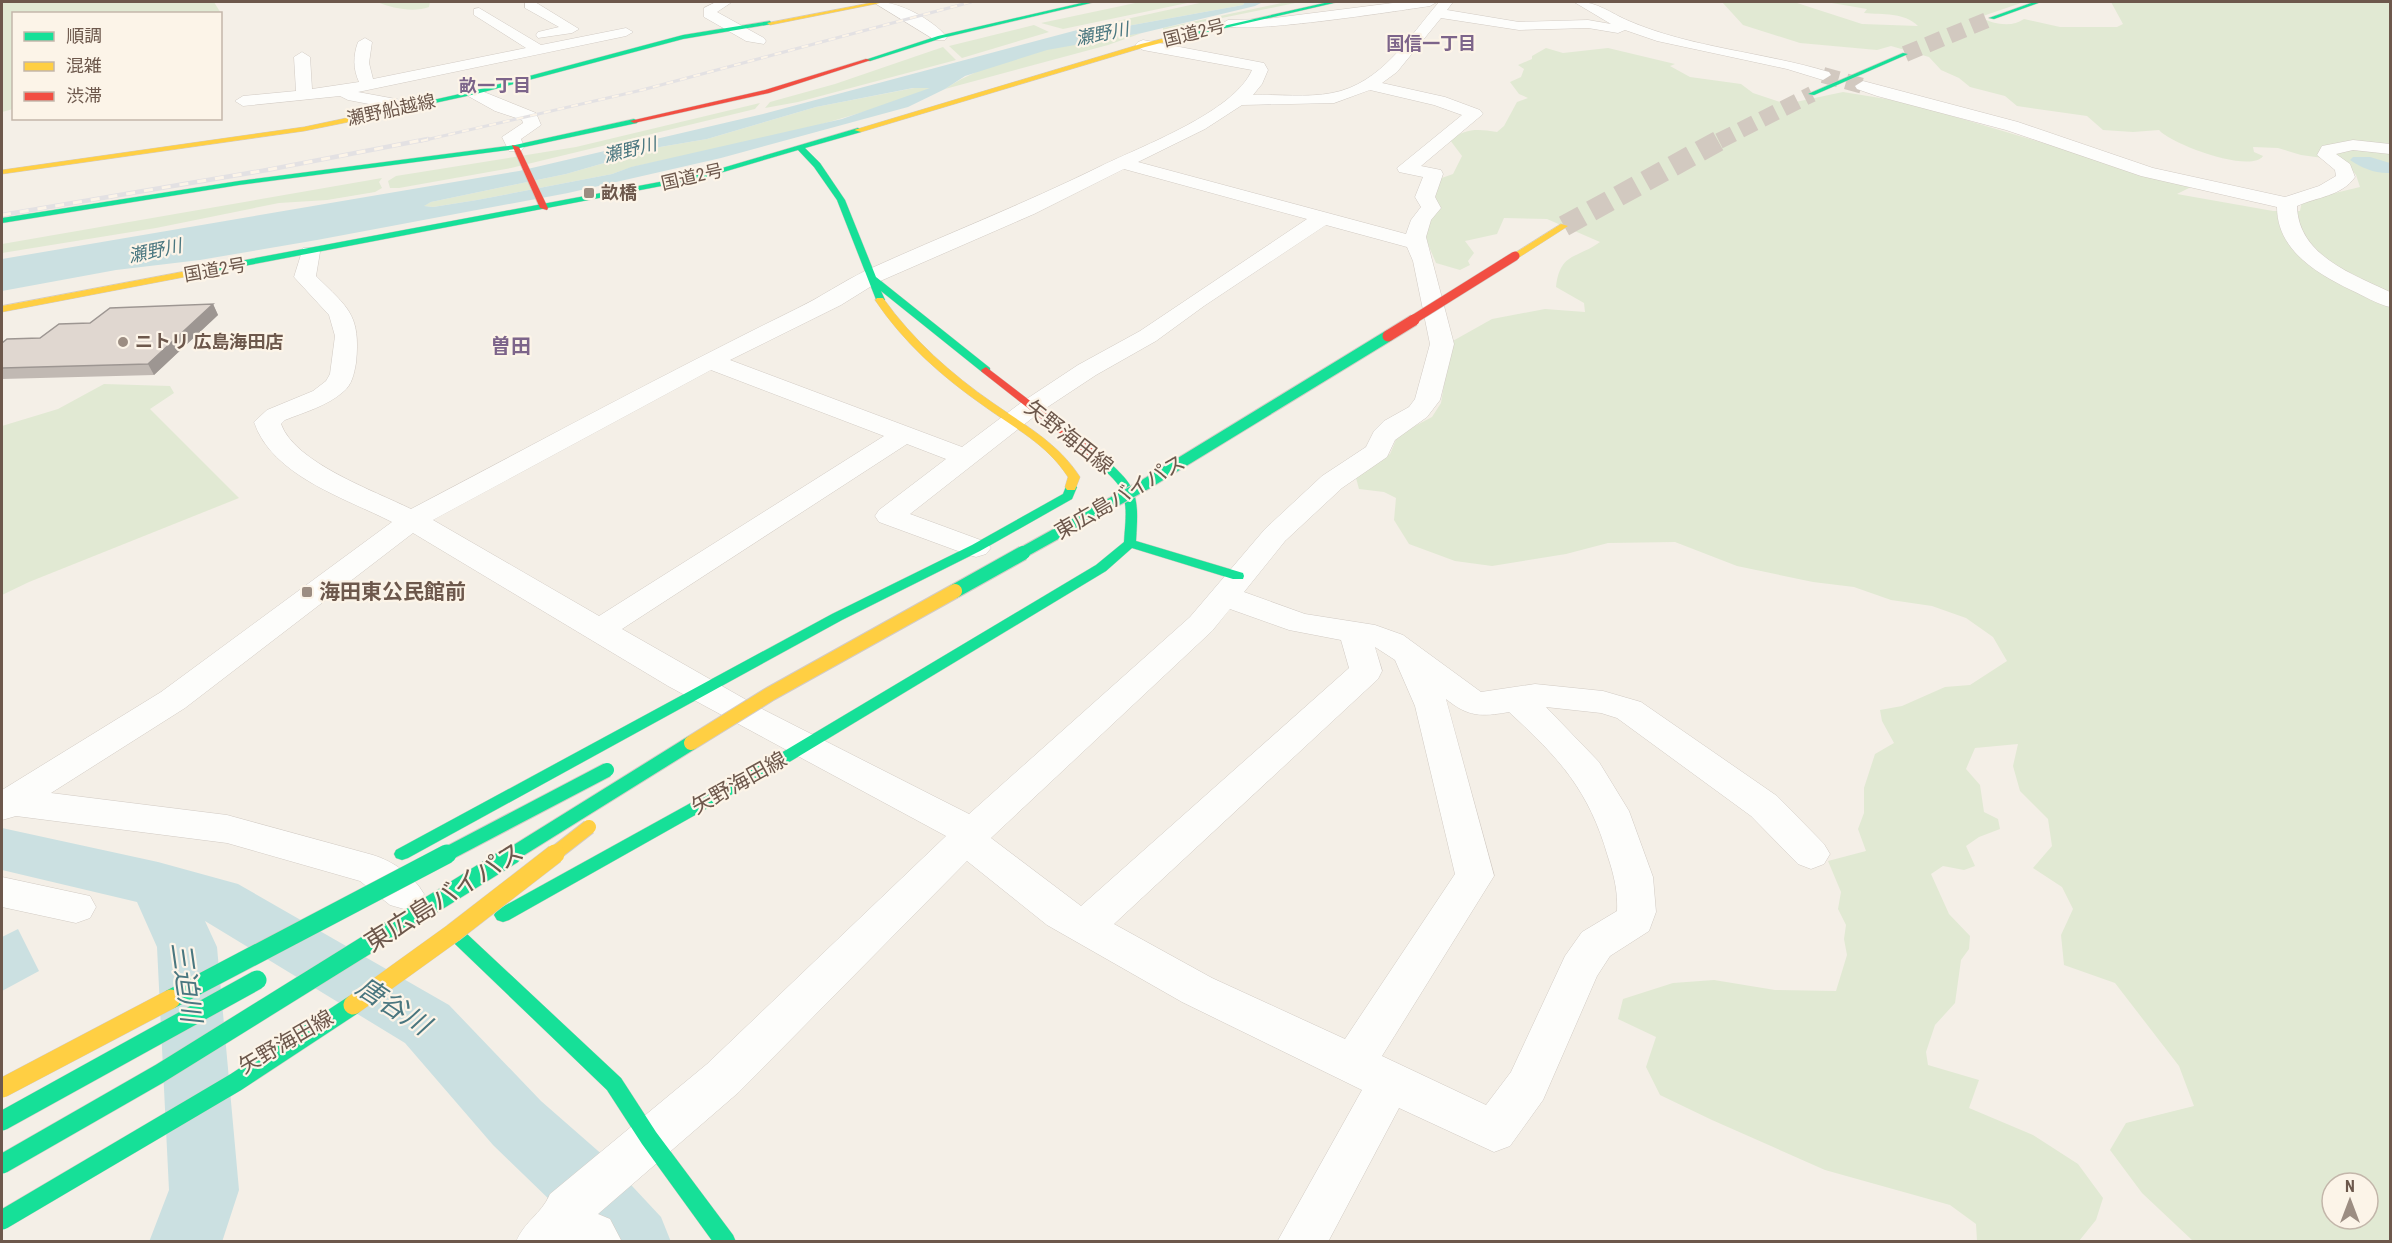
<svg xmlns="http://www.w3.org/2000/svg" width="2392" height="1243" viewBox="0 0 2392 1243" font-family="'Roboto Condensed','Noto Sans JP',sans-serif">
  <rect width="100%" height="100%" fill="#f4efe7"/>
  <path fill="#e1e9d3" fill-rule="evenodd" d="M2 2H214L222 15 14 14 13 109 2 112Z
    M377 2H430L429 7C413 13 392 8 377 2Z
    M1140 2H1192L1063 29 1041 23Z
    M1204 2H1245L1243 5 1127 26 1081 29Z
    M1286 2H1300L1163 30V28Z
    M1722 2H1794L1862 24 1918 26C1904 12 1883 15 1864 13L1867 9 1826 2H2024L1980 17C1992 24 2012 28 2024 19L2060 27H2117L2123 24 2111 2H2390V1241H2193L2142 1193 2110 1150 2126 1123 2194 1106 2179 1066 2115 983 2064 965 2061 935 2073 909 2062 887 2033 868 2052 846 2048 819 2020 791 2013 766 2018 744 1975 748 1966 769 1980 785 1984 812 1998 819 2000 829 1979 837 1966 846 1975 866 1964 870 1943 866 1931 874 1949 914 1970 936 1969 949 1961 960 1955 1003 1935 1025 1926 1052 1928 1065 1979 1080 1969 1108 2033 1135 2078 1164 2103 1198 2096 1220 2079 1241H1977L1976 1224 1950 1205 1825 1170 1712 1120 1660 1095 1646 1067 1656 1037 1618 1019 1623 999 1673 983 1714 980 1775 990 1836 991 1847 955 1844 939 1846 925 1838 909 1841 892 1828 861 1866 851 1858 829 1864 813V788L1875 754 1894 743 1882 721 1880 710 1902 706 1945 687 1970 685 2007 661 1993 637 1966 618 1932 606 1891 600 1854 587 1813 582 1737 566 1675 542 1608 543 1566 554 1492 566 1455 561 1409 544 1394 520 1396 498 1384 492 1359 489 1356 478 1390 454 1398 435 1432 417 1441 403 1451 342 1492 319 1545 309 1585 312 1584 303 1556 287C1560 252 1577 259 1600 242L1547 219 1504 218 1497 234 1465 241 1474 253 1468 261 1470 265 1460 270 1436 263 1424 235 1436 203 1435 189 1439 179 1453 174 1462 156 1450 140C1466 128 1478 129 1497 132L1504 126 1517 102 1528 98 1519 94 1510 82 1521 77 1524 69 1518 65 1532 59V56L1546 48 1563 53 1608 48 1675 64 1670 66 1690 77 1741 84 1753 93 1786 104 1843 92 1905 102 2191 187 2177 194 2273 211H2300L2302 201 2360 187 2356 175 2345 161 2301 155 2278 148 2253 147 2254 152 2263 156C2251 174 2171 144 2159 130L2133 132 2103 130 2087 116 2017 106 2005 96 1970 87 1959 78 1941 70 1929 57 1891 46 1877 50 1800 43 1743 25ZM2332 1183H2368V1219H2332Z
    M1034 25 1049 32 962 58 949 46Z
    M1142 33 1108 45 945 89C999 53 1079 42 1142 33Z
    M943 47 956 60 798 102 765 108 770 102 835 84Z
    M914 88H932C835 126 733 146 632 167L612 174 477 200 433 207 423 206 431 202 566 174 660 147 707 139 816 107Z
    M760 103 755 109 511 168 399 188H390L388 181 396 176 576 147Z
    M382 178 379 182 382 188 375 192 327 200 279 203 156 228 2 253V244Z
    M104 384 170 386 174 393 150 409 239 498 29 582 2 595V426L58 409Z"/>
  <path fill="#cbe0e1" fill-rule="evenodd" d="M1245 2H1263L1255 6 1142 33 1047 50 965 76 945 89 908 107 721 158 568 193 317 240 200 260 116 270 2 291V259L519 171 763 114 1081 29 1127 26 1243 5ZM913 88H930L842 119 631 167 612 174 477 200 433 207 424 206 431 202 566 174 660 147 707 139 816 107Z
    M2353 157H2370L2390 163V173C2376 174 2362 168 2350 160Z
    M18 929 39 971 2 991V937Z"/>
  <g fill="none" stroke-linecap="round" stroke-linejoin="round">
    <path fill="#cbe0e1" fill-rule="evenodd" d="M2 828 158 862 238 884 449 1005 541 1101 605 1157 661 1217 671 1242H587L555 1205 493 1145 405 1043 205 921 217 947 239 1190 222 1242H149L169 1190 157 947 137 902 2 870Z"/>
    <path stroke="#d2c9c0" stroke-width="16" stroke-dasharray="16 8" stroke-linecap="butt" d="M1823 75 1863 86"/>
    <path stroke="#d2c9c0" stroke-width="16" stroke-dasharray="16 8" stroke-linecap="butt" d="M1905 54 1992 18
      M1719 141 1812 94"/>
    <path stroke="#d2c9c0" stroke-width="21" stroke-dasharray="21 10" stroke-linecap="butt" d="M1564 226 1722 139"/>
    <defs>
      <path id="street" d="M525 2H535L579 29 572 33 538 38 536 35 538 32 559 27 525 8Z
        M716 2H732L717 12 764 38 766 41 764 44 746 41 704 17V8Z
        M873 2C897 0 932 19 947 37L945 40H935Z
        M1401 2H1437L1430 6C1402 10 1232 37 1221 24L1228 20 1266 19Z
        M1439 2H1453L1447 10 1519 22 1588 20 1611 24 1574 2C1595 0 1610 13 1629 21 1692 48 1763 52 1829 72L1831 75 1823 80 1787 69 1657 41 1625 30 1618 33 1588 28 1519 30 1441 18 1397 72 1382 83 1445 97 1480 110 1483 114 1421 166 1441 170 1443 174 1435 197 1441 208 1431 220 1426 237 1454 344 1440 400 1427 417 1395 440 1387 457 1342 488 1285 541 1244 592 1305 614 1375 625 1403 635 1481 692 1535 684 1603 691 1641 702 1777 796 1824 844 1830 854 1824 864 1811 869 1798 864 1751 816 1617 718 1601 713 1546 707 1599 762 1629 811 1653 877 1656 912 1649 931 1610 956 1597 976 1543 1100 1510 1146 1494 1152 1399 1108 1328 1242H1277L1362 1090 1182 1002 1047 925 967 861 739 1092 598 1214 610 1219 622 1242H516C525 1220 541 1215 550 1194L707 1064 946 836 668 686 413 533 185 708 51 793 227 815 373 855C393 861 414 876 424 894L418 905 404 909 390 905 360 881 227 843 16 816 2 820V790L161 692 392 522C345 498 272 476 254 422L267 410 313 391 326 381 330 374 335 336 329 315 294 277 303 248H317L320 252 316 276C348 308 361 314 356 363 354 374 352 385 343 392 327 406 305 412 285 420L281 424C295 463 375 491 411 509 540 441 668 372 798 308 821 297 842 282 865 271 944 235 1024 204 1101 166 1142 146 1234 112 1252 70L1143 50 1135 45 1138 42 1143 40 1264 63 1268 70 1262 84 1253 95C1278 94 1307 98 1332 93 1381 84 1409 37 1439 2ZM1370 90 1434 105 1462 115 1397 168 1399 172 1423 177 1415 197 1421 207 1411 220 1406 234 1138 162 1205 129 1242 105 1334 103ZM1124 169 1307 219 1140 331 1078 365 1022 402 962 447 730 360 841 305 878 282 1034 214ZM1326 225 1407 247 1413 261 1430 344 1415 399 1409 407 1384 421 1374 431 1366 447 1322 476 1265 529 1190 617 969 814 764 710 622 629 907 444 946 459 879 510 875 516 879 522 966 554 976 557 986 554 991 548 986 542 910 514 1040 412 1096 375 1156 341 1204 306ZM711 370 884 436 599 616 433 520ZM1230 609 1289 630 1341 640 1349 668 1081 906 991 838 1212 631ZM1375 647 1395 660 1415 706 1455 874 1345 1039 1212 978 1114 924 1378 679 1382 671ZM1446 699C1468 717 1481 717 1509 712 1559 758 1589 790 1608 857 1614 875 1618 892 1617 911L1582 932 1565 956 1511 1072 1486 1105 1382 1056 1494 876Z
        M479 8 541 45 626 28 633 32 626 36 358 92 412 102 414 106 406 111 348 100 340 96 243 106 235 101 243 96 296 91 294 57 302 52 310 57 312 89 359 82C353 69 353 56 358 42L365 38 372 42 369 63 373 79 526 48 474 15V9Z
        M1863 81 2018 122 2153 168 2285 197 2319 186 2336 176 2335 170 2317 155 2322 146 2353 140 2390 144V154L2353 150 2336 154 2350 164 2355 177C2342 196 2317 197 2297 206 2298 255 2352 274 2390 292V307C2377 304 2364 296 2351 290 2316 273 2277 250 2277 207L2141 176 2006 130 1877 96 1857 89 1855 86Z
        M474 88 536 113 541 125 521 139 524 147 521 151H509L502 137 523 123 522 120 495 111 468 96 466 93Z
        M2 877 90 896 96 907 90 918 76 923 2 907Z"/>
      <path id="fast" d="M1086 2H1095L942 38 870 61 865 60 938 36Z
        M1329 2H1338L1186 37 1183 35Z
        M2034 2H2041L1994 19 1989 18Z
        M770 21 772 24 683 39 476 94 375 116 371 114 473 91 683 35Z
        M1903 53 1908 54 1814 95 1808 94Z
        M634 119 638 121 637 123 515 149 239 185 2 223V218L239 181 515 145Z
        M858 128 862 130 861 132 805 148 820 163 845 200 876 277 990 368V372H982L881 291 885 300 877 302 837 200 814 167 798 150 703 178 197 275 192 272 197 269 702 174Z
        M1098 455 1102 456C1138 487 1139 494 1136 541L1243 573 1244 576 1243 579H1233L1132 548 1106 571 791 761 509 920 503 922 497 920 494 915 497 910 781 753 1096 565 1124 542C1125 522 1130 498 1116 482 1109 473 1099 467 1092 458Z
        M1071 483 1077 487 1072 499 980 551 842 620 408 858 402 860 396 858 394 854 396 850 832 614 972 545 1063 494 1067 484Z
        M461 932 467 934 621 1078 656 1132 733 1235 736 1242H713L642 1144 607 1090 455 944 452 939 455 934Z"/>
      <path id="slow" d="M875 2H885L770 25 767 23Z
        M1186 33 1188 36 1145 47 861 132 854 130 1141 44Z
        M375 112H378V116L304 131 2 174V170L304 127Z
        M1561 224 1568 226 1518 258 1510 256Z
        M197 269 200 270V274L2 312V306Z
        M877 298H883C913 340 951 374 993 403 1026 426 1058 443 1080 477L1075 490H1067L1065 487 1068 477C1047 444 1014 428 984 406 941 376 904 343 875 300Z"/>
      <path id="jam" d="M866 59 871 60 769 93 634 123 630 121 765 90Z
        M512 145 519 147 548 208 547 210 540 208Z
        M986 367 1102 456V460H1094L982 372 981 370Z"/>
    </defs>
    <use href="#street" stroke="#d2cbc4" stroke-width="1"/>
    <use href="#fast" stroke="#d2cbc4" stroke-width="1"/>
    <use href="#slow" stroke="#d2cbc4" stroke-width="1"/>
    <use href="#jam" stroke="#d2cbc4" stroke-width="1"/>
    <use href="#street" fill="#fdfdfb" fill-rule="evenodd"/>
    <use href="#fast" fill="#16e098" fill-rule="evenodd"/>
    <use href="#slow" fill="#ffcf43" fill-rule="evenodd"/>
    <use href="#jam" fill="#f24e42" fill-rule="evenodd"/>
    <defs>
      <path id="rail-far1" d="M421 141 642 90 971 2"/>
      <path id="rail" d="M2 215 267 170 428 139"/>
    </defs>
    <use href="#rail-far1" stroke="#e3e1e3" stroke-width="3"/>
    <use href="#rail" stroke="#e3e1e3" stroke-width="4.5"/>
    <use href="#rail-far1" stroke="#fcf4e8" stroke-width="2" stroke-dasharray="7" stroke-linecap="butt"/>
    <use href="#rail" stroke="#fcf4e8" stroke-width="3" stroke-dasharray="9" stroke-linecap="butt"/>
    <defs>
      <path id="fast-bridge-far2" d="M1020 554 1146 484 1388 336"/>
      <path id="fast-bridge-far1" d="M955 591 1023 553
        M445 855 607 770
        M511 855 691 743"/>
      <path id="fast-bridge" d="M171 999 447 854
        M2 1121 257 980
        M2 1164 159 1074 513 854
        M2 1220 236 1082 353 1005"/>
      <path id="slow-bridge-far1" d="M691 743 770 694 955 591
        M553 855 589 827"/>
      <path id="slow-bridge" d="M353 1005 453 933 555 854
        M2 1088 171 999"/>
      <path id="jam-bridge-far1" d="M1411 321 1515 256"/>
      <path id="jam-bridge" d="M1388 336 1414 320"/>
    </defs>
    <use href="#fast-bridge-far2" stroke="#d3cbc5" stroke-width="13" stroke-linecap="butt"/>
    <use href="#fast-bridge-far1" stroke="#d3cbc5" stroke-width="16" stroke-linecap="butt"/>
    <use href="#fast-bridge" stroke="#d3cbc5" stroke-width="20" stroke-linecap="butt"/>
    <use href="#slow-bridge-far1" stroke="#d3cbc5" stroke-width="16" stroke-linecap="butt"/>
    <use href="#slow-bridge" stroke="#d3cbc5" stroke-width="20" stroke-linecap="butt"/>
    <use href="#jam-bridge-far1" stroke="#d3cbc5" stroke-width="10" stroke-linecap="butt"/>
    <use href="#jam-bridge" stroke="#d3cbc5" stroke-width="13" stroke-linecap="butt"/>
    <use href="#fast-bridge-far2" stroke="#16e098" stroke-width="11"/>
    <use href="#fast-bridge-far1" stroke="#16e098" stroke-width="14"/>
    <use href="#fast-bridge" stroke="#16e098" stroke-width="19"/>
    <use href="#slow-bridge-far1" stroke="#ffcf43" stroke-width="14"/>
    <use href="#slow-bridge" stroke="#ffcf43" stroke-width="19"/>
    <use href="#jam-bridge-far1" stroke="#f24e42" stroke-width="9"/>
    <use href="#jam-bridge" stroke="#f24e42" stroke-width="11"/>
  </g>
  <path fill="#c1b9b3" d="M213 304 218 315 154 375 2 379V343L40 338 90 323Z"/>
  <path fill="#9d9692" d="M213 304 218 315 154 375 148 364Z"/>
  <path fill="#e0d7d0" stroke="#9d9692" stroke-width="1.5" d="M213 304 148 364 2 368V343L7 339 40 338 59 324 90 323 110 308Z"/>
  <g fill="#9c8d82" stroke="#fcf4e8" stroke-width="2">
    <rect x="583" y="187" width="12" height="12" rx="3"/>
    <circle cx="123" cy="342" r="6"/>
    <rect x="301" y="586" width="12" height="12" rx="3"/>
  </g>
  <g text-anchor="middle" stroke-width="4.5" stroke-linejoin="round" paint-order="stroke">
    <g font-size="18" fill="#6d584c" stroke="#fcf4e8">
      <text transform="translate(1194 33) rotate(-14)" y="6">国道2号</text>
      <text transform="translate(391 110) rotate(-12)" y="6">瀬野船越線</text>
      <text transform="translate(692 177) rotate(-13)" y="6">国道2号</text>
      <text transform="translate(215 270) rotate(-10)" y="6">国道2号</text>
    </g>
    <g font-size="18" font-style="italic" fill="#49767f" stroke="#fcf4e8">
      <text transform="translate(1102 34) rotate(-11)" y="6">瀬野川</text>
      <text transform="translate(630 150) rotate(-14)" y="6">瀬野川</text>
      <text transform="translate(155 251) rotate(-12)" y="6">瀬野川</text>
    </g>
    <g font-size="18" font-weight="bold" fill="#7c648a" stroke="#fcf4e8">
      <text x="1431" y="50">国信一丁目</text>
      <text x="495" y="92">畝一丁目</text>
    </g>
    <g font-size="18" font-weight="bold" fill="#6d584c" stroke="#fcf4e8" text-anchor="start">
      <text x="601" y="199">畝橋</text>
      <text x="135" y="348">ニトリ 広島海田店</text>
    </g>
    <g font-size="20" font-weight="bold" fill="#7c648a" stroke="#fcf4e8">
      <text x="511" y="353">曽田</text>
    </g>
    <g font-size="21" fill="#6d584c" stroke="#fcf4e8">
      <text transform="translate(1069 437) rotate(38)" y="7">矢野海田線</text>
      <text transform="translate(1120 497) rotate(-30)" y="7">東広島バイパス</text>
      <text transform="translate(739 783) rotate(-29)" y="7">矢野海田線</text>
      <text transform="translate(286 1042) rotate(-30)" y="7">矢野海田線</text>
    </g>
    <g font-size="21" font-weight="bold" fill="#6d584c" stroke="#fcf4e8" text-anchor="start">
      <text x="319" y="599">海田東公民館前</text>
    </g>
    <g font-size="26" fill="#6d584c" stroke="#fcf4e8">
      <text transform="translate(444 897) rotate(-32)" y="9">東広島バイパス</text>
    </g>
    <g font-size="27" font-style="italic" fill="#49767f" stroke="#fcf4e8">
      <text transform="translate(186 982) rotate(82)" y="9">三迫川</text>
      <text transform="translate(393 1006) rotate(33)" y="9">唐谷川</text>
    </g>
  </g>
  <rect width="2392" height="1243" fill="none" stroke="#6d584c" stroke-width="6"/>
  <rect x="12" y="12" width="210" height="108" fill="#fcf4e8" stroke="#c3b6aa" stroke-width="1.5"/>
  <rect x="24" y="32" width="30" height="9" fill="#16e098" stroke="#c3b6aa" stroke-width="1.5"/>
  <text x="66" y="42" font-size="18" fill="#6d584c">順調</text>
  <rect x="24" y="62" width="30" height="9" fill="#ffcf43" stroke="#c3b6aa" stroke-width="1.5"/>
  <text x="66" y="72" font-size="18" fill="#6d584c">混雑</text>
  <rect x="24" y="92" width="30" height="9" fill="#f24e42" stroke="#c3b6aa" stroke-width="1.5"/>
  <text x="66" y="102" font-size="18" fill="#6d584c">渋滞</text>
  <g transform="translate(2350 1201)"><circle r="28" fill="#fcf4e8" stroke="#c3b6aa" stroke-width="1.5"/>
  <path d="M0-4.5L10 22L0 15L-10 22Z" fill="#9c8d82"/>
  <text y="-9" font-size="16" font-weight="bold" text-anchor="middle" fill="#6d584c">N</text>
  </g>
</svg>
